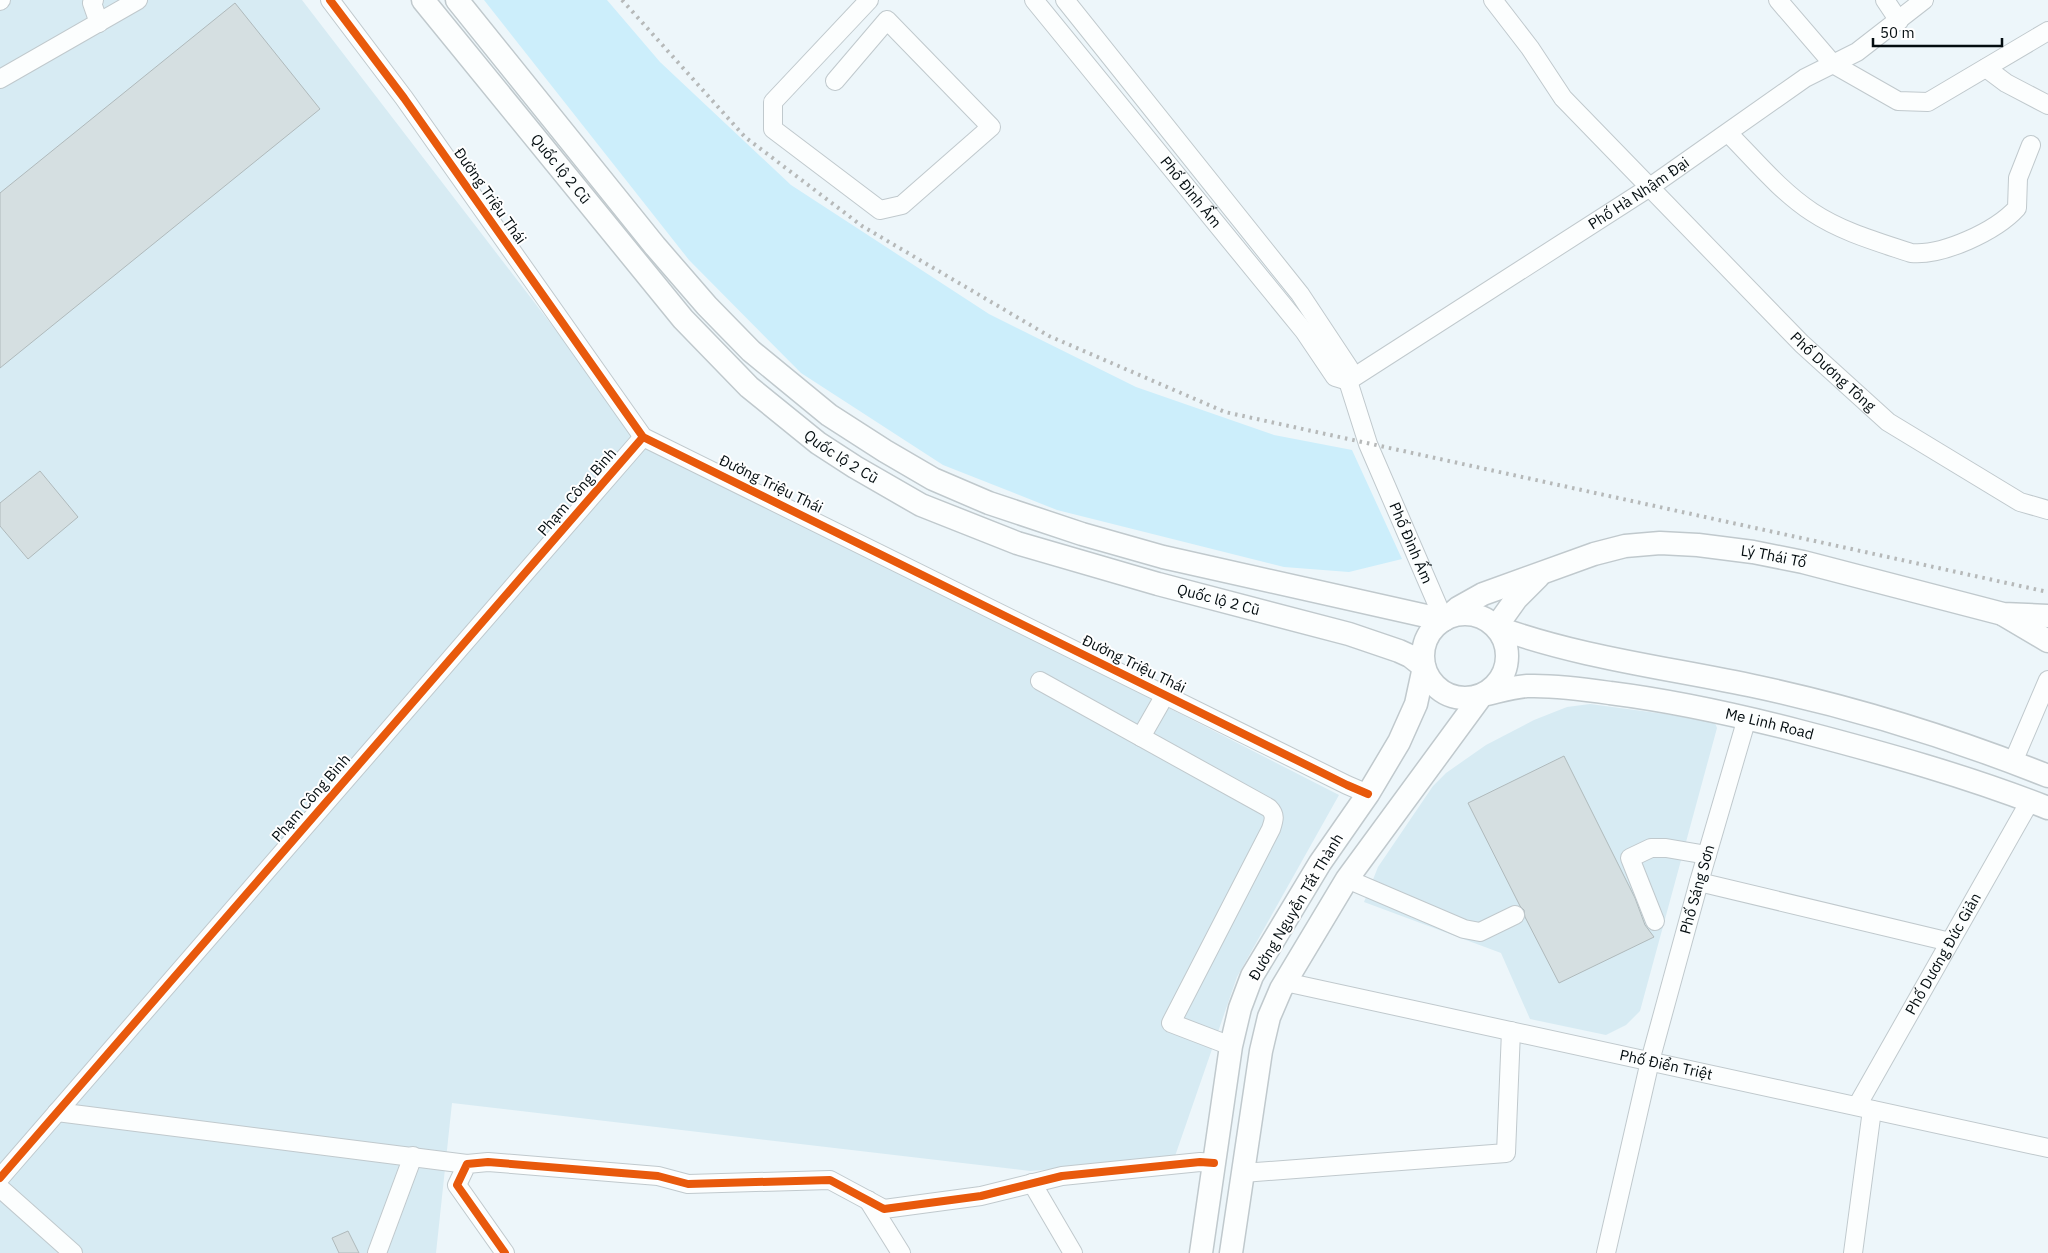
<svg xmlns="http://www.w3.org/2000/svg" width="2048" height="1253" viewBox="0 0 2048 1253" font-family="'IBM Plex Sans',sans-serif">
  <rect width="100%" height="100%" fill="#edf6fa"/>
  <path fill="#d7ebf3" d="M0 0H302L637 436 1339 795 1237 977 1174 1159 1030 1171 452 1103 436 1253H0Z
    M1590 704 1672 715 1715 723 1717 728 1640 1011 1626 1025 1606 1035 1530 1019 1501 953 1364 902 1378 867 1433 786 1446 773 1486 745 1534 720 1567 707Z"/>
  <path fill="#cceefb" d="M484 0H607L660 62 791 185 989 314 1136 387 1274 435 1352 450 1402 559 1349 572 1284 567 1057 510 943 465 801 373 689 260Z"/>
  <path fill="#d5dfe1" stroke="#afb9bb" d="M235 3 320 109 0 368V193Z
    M40 471 78 517 28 559 0 526V503Z
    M1564 756 1635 898 1645 925 1654 937 1559 983 1525 917 1524 910 1520 906 1468 803Z
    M348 1231 359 1253H339L332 1238Z"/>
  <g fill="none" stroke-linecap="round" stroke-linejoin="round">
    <defs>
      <g id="minor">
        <path d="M94 0 92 3 99 23"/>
        <path d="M330 0 404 98 643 437 1347 785 1368 794"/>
        <path id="s1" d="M1034 0 1304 331 1335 377 1348 381"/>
        <path id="s2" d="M1065 0 1300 294 1349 368 1348 381 1368 444 1444 620"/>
        <path id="s3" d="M1493 0 1530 48 1563 98 1802 344 1888 422 2020 502 2048 510"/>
        <path d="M1778 0 1833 64 1898 101 1928 102 2048 31"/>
        <path d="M1885 0 1899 21"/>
        <path d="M0 1 1 0"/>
        <path d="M1986 68 2006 83 2048 105"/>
        <path d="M0 79 138 0"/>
        <path d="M835 81 887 20 991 127 902 205 880 210 773 129V102L869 0"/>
        <path d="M1728 133C1754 159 1780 191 1812 212 1842 232 1878 242 1911 253 1943 256 1996 231 2017 208L2018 178 2031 145"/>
        <path id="s4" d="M1348 381 1650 187 1805 78 1857 52 1924 0"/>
        <path d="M1040 681 1269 808C1276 815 1274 820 1271 829L1171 1023 1231 1046"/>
        <path d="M1141 737 1165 695"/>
        <path d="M2013 762 2048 680"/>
        <path d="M1347 879 1464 929 1480 932 1515 915"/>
        <path d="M1699 882 1950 942"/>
        <path d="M1655 921 1630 858 1651 848H1666L1707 855"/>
        <path id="s5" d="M1285 982 2048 1148"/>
        <path id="s6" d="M1857 1106 2030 801"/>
        <path d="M57 1112 467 1164"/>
        <path d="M1243 1173 1506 1153 1511 1031"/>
        <path d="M0 1178 643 437"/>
        <path d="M1032 1183 1073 1253"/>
        <path d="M0 1188 73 1253"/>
        <path d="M868 1200 901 1253"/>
        <path d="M377 1253 413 1156"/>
        <path d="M505 1253 457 1185 467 1164 488 1162 658 1176 688 1184 830 1180 884 1209 981 1196 1062 1176 1200 1162 1214 1163"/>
        <path id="s7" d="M1606 1253 1650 1061 1699 882 1747 718"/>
        <path d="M1853 1253 1872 1110"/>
      </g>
      <g id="major">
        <path id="s8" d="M423 0 683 319 749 387 818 443 855 467 921 505 1017 543 1158 584 1349 634 1399 651 1410 656 1424 667 1416 704 1399 742 1368 794 1320 863 1252 976 1240 1008 1231 1046 1201 1253"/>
        <path id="s9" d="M457 0 655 246 707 306 751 351 829 415 885 451 933 479 989 503 1082 534 1163 557 1444 620 1458 608 1483 594 1594 554 1625 546 1660 543 1698 545 1753 552 1803 562 2003 614 2048 616"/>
        <path d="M1538 577 1516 599 1496 627C1581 658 1670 668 1758 687 1856 708 1955 739 2048 776"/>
        <circle cx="1465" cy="656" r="42"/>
        <path d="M2004 615 2048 641"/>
        <path id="s10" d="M1231 1253 1261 1051 1269 1017 1281 989 1347 879 1482 695C1497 692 1512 687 1527 686 1554 685 1583 689 1610 693 1674 701 1737 715 1799 731 1883 753 1967 776 2048 808"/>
      </g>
    </defs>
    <use href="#minor" stroke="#c0c9cd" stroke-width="20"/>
    <use href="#major" stroke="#c0c9cd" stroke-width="25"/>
    <use href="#minor" stroke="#fcfefe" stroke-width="18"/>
    <use href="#major" stroke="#fcfefe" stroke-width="22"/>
    <path stroke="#b6b9b9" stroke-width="4" stroke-dasharray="2.5 5" stroke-linecap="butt" d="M622 0 745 137 862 226 1049 336 1225 412 2048 592"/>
    <defs>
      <path id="cycleway" d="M330 0 404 98 643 437 1347 785 1368 794
        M0 1178 643 437
        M505 1253 457 1185 467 1164 488 1162 658 1176 688 1184 830 1180 884 1209 981 1196 1062 1176 1200 1162 1214 1163"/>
    </defs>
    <use href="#cycleway" stroke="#fff" stroke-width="11"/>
    <use href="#cycleway" stroke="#e8590c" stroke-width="8"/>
  </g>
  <g text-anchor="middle" stroke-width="4" stroke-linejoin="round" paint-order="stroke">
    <g font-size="15" fill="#040d10" stroke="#fff">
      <text dy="5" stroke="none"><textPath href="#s8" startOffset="218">Quốc lộ 2 Cũ</textPath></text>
      <text dy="5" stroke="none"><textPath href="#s1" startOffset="248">Phố Đình Ấm</textPath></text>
      <text dy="5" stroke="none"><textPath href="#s4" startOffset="346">Phố Hà Nhậm Đại</textPath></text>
      <text transform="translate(490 196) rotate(55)" y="5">Đường Triệu Thái</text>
      <text dy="5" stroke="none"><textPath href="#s3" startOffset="505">Phố Dương Tông</textPath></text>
      <text dy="5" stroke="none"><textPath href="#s8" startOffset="622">Quốc lộ 2 Cũ</textPath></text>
      <text transform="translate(771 484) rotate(26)" y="5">Đường Triệu Thái</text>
      <text transform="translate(577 492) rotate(-49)" y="5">Phạm Công Bình</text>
      <text dy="5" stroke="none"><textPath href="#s2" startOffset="652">Phố Đình Ấm</textPath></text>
      <text dy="5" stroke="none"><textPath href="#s9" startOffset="1559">Lý Thái Tổ</textPath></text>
      <text dy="5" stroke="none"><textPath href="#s8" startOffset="1028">Quốc lộ 2 Cũ</textPath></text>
      <text transform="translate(1134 664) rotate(26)" y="5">Đường Triệu Thái</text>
      <text dy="5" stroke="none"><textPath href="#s10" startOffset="918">Me Linh Road</textPath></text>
      <text transform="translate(311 798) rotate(-49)" y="5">Phạm Công Bình</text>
      <text dy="5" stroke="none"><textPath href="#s7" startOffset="375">Phố Sáng Sơn</textPath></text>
      <text transform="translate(1296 907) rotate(-59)" y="5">Đường Nguyễn Tất Thành</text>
      <text dy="5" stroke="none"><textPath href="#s6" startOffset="175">Phố Dương Đức Giản</textPath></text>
      <text dy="5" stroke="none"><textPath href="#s5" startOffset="390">Phố Điển Triệt</textPath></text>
    </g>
  </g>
  <path d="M1873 38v8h129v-8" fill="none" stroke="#040d10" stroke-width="2.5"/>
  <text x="1880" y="38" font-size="15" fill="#040d10" stroke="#ffffff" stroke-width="4" paint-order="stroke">50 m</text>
</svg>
